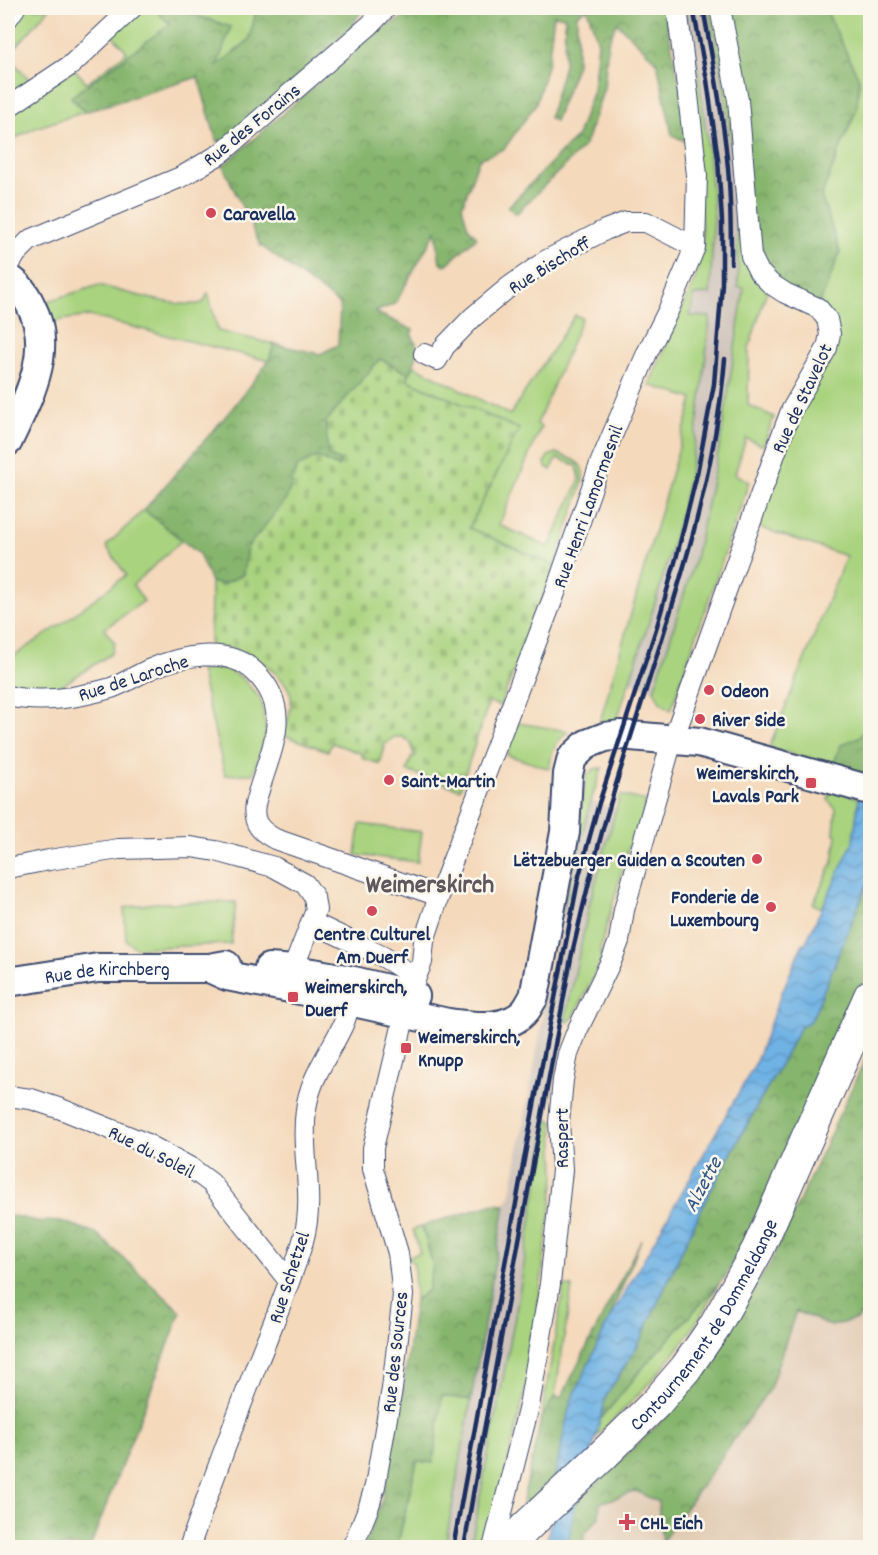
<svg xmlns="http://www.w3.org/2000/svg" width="878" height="1555" viewBox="0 0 878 1555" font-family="Dekko,sans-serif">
  <defs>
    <pattern id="forest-crowns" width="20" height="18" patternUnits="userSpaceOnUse" patternTransform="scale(1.5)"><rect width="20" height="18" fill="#86b56d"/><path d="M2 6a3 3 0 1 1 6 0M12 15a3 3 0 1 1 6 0" fill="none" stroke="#6d945d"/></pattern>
    <pattern id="cemetery-stones" width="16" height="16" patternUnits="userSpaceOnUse" patternTransform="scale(1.5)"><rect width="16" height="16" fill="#a9d37e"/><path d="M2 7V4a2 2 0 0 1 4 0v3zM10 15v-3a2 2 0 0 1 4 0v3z" fill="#91b56f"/></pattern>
    <pattern id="water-waves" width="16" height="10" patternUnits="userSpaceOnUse" patternTransform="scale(1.5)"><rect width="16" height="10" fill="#6fb2e4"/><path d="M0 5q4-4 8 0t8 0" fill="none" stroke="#5a91bc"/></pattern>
  </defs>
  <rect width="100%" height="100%" fill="#fbf7ec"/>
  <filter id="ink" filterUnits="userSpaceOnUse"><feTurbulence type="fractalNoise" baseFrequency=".0167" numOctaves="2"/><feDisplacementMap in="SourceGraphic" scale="12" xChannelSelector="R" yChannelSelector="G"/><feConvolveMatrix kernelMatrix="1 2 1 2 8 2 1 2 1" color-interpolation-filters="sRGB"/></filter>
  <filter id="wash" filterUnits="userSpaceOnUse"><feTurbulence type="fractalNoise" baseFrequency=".008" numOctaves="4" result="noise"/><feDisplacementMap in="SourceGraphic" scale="24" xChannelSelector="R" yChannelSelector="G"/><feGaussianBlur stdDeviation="1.35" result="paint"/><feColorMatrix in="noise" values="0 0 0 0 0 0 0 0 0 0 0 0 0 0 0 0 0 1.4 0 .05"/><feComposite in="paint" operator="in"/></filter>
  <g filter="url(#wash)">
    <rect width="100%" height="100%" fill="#f4d9bb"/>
    <path fill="#e2ccb5" d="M870 1308V1547L583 1548 584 1534 600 1503 636 1491 658 1502 663 1541 770 1388 796 1310 857 1319Z"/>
    <path fill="#cdc2b9" d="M684 8H708L716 38 727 101 735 190 738 287 744 288 721 439 695 559 654 690 629 682 658 594 685 492 698 427 704 381 690 316 694 295 710 294 714 215 708 151Z
      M591 801 616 809 590 902 564 1028 517 1306 470 1547 445 1548 505 1205 510 1198 544 1012 541 1004Z"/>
    <path fill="#a9d37e" stroke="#62816e" stroke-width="1.5" d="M8 8H50L8 56Z
      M132 8H171L154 9 171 24 71 97 85 112 35 128 8 142V56L36 87 71 65 87 83 127 52 108 30Z
      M175 8H257L249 40 216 67 230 27Z
      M684 8 698 69 708 151 714 215 710 294 694 295 690 316 710 317C704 375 698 433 686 490 668 569 641 646 616 723L600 721 693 399 649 385 695 279 703 246Z
      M708 8H720L771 284 765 296 749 348 748 405 774 417 763 446 746 438 735 474 749 482 671 710 660 702 654 690 695 559 721 439 744 288 738 287C739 193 730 98 708 8Z
      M825 8H870V725L859 737 841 746 833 765 769 748 846 556 749 524 827 348 818 308 840 252 821 196 857 108 859 79Z
      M99 285C125 292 180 309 203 303L208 293 218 331 274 344 269 361 89 316 50 322 42 303Z
      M575 315 582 318 537 424 541 427 499 525 549 547 580 479 577 466 557 458 551 470 546 467 545 462 548 456 556 453C572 460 585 460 583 481L555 566 469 528 519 429 407 380 413 365 510 415Z
      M144 510 182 540 133 585 144 601 104 629 115 643 111 654 59 687 49 691 26 692 8 687V660L60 625 126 575 106 546Z
      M226 669 242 678 261 699 266 732 253 774 225 775 200 670Z
      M518 723 568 731C556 742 550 752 550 769L507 755Z
      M602 768 591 801 561 919 586 776 594 769Z
      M831 789 859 798 853 842 822 908 813 904 833 862 837 835 834 834 836 809 828 800Z
      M620 795 646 801 638 836 629 846 600 949 601 961 575 1014 569 1022 565 1021 590 902Z
      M360 824 422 832 418 862 356 855Z
      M236 902 231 944 136 948 126 940 124 908 154 903Z
      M548 1120 553 1121 555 1176 529 1374 488 1547 470 1548 517 1306Z
      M422 1226 433 1266 428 1290 415 1300 414 1264 407 1257 420 1253 413 1230Z
      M719 1284C704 1310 689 1336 670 1359 648 1387 621 1412 596 1437L599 1421 646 1364Z
      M564 1286 572 1287 555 1396 541 1419Z
      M442 1395 471 1400 445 1547 397 1548 417 1461 433 1462Z"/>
    <path fill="url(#forest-crowns)" stroke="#507266" stroke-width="1.5" d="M175 8 231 27 217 66 249 40 257 8H363L351 28 230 138 217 142 198 77 85 112 71 97 170 24 154 9Z
      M413 8H664L682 95 687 142 672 135 657 62 617 23 608 42 604 88 585 145 516 214 508 207 577 136 593 90 598 42 587 8 577 15V64L555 121 549 118 564 65 565 17 554 15 548 62 536 104 504 149 479 159 462 207 468 227 477 237 445 266 440 263 436 231 395 304 375 312 413 330 411 334C422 351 417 357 409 374L380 359 326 422 328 455 341 461 338 467 317 457 297 467 286 500 247 548 243 575 221 585 211 582 199 554 144 510 231 410 269 361 274 344 320 354 338 345 340 305 260 245 223 166 376 32 410 14Z
      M720 8H825L859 79 857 108 821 196 840 252 818 308 759 272Z
      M870 725V768L866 775 833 765 841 745 859 737Z
      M870 877V965L859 994 745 1240 725 1277 646 1364 599 1421 606 1396 638 1345 706 1199 800 1028 812 1019Z
      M870 1049V1308L857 1319 831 1326 796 1311 770 1388 662 1542 658 1502 636 1491 600 1503 599 1517 584 1534 583 1547 567 1548 576 1503 668 1415 727 1331 770 1264Z
      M494 1204 505 1205 471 1400 442 1396 433 1463 417 1461 397 1547 364 1548 382 1500 403 1391 415 1300 428 1290 433 1266 422 1226Z
      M8 1215 37 1221 64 1222 96 1233 181 1312 90 1547H8Z
      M641 1240 608 1322 570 1404 555 1476 521 1509 541 1419 555 1396 561 1398Z"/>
    <path fill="url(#cemetery-stones)" stroke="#62816e" stroke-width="1.5" d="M380 359 409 374 407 380 519 429 469 528 555 566 500 706 489 702 460 789 407 771 412 756 414 757 416 754 413 753 411 743 403 737H394L386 744 383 743 382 746 385 747 380 764 362 758 363 754 332 743 328 751 283 735C287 724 292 710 291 698 290 679 255 656 238 650 229 647 219 647 210 647L211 582 221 585 243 575 247 548 286 500 297 467 317 457 338 467 341 461 328 455 326 422Z"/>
    <path fill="url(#water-waves)" stroke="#4570a1" stroke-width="1.5" d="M870 768V877L812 1019 800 1028 706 1199 638 1345 606 1396 596 1437 576 1503 567 1547 545 1548 550 1526 555 1476 570 1404 608 1322 755 1064 780 997 803 943 805 944 853 842 859 798 866 775Z"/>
  </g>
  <g filter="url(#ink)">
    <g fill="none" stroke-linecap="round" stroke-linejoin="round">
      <defs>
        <path id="street" d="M8 18 15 8
          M8 107 71 65 132 8
          M8 267 16 254 30 240 181 177 220 154 370 25 386 8
          M424 354 437 360 445 346 473 317 509 287 547 260 605 230 626 222H646L695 247
          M8 696C42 704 77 698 111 688 123 684 135 676 148 670 179 656 228 645 255 672 293 709 272 747 259 790 256 800 252 810 256 821 259 830 268 835 275 839L439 896
          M8 868 49 860 119 849 191 847 216 851 274 867 305 884 314 897 316 910 293 969
          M311 922 382 956 415 977
          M409 995 422 962 424 941 439 896 555 593 600 464 647 353 668 311 695 247 697 175 688 95 677 8
          M8 1096 31 1099 61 1109 145 1143 191 1168 211 1183 289 1281
          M189 1548C210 1488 232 1428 255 1369 272 1326 290 1284 303 1241 316 1196 300 1154 306 1110 309 1080 329 1054 342 1027 346 1019 348 1010 350 1002
          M351 1548 355 1541 369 1506 375 1486 392 1389 403 1295 398 1253 373 1169V1148L405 1014
          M493 1548 529 1406 550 1284 562 1170 559 1122 563 1080 568 1054 577 1031 612 959 619 941 624 910 669 751 780 440 791 411 827 348 830 334 827 319 818 308 785 293 771 284 759 272 751 256 738 100 720 8"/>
        <g id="secondary">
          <path d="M8 278C18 284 26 295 31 306 55 351 27 400 8 441"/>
          <path d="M209 968 227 976 295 989 448 1023C473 1026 508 1032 526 1010 529 1006 531 1001 534 997L565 832 568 774 572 758 587 744 605 737 620 735 699 742 870 790"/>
          <path d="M269 968C319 971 367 984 415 996"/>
          <path id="s1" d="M8 982 98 968H209L226 965"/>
        </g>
        <g id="primary">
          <path id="s2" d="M507 1548 525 1528 601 1457 656 1403 686 1368 715 1326 758 1249 870 996"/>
        </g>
      </defs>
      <use href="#street" stroke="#3c486c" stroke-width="22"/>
      <use href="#secondary" stroke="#3c486c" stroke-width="32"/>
      <use href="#primary" stroke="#3c486c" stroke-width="34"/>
      <use href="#street" stroke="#fff" stroke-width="20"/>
      <use href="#secondary" stroke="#fff" stroke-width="28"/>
      <use href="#primary" stroke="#fff" stroke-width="32"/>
      <path stroke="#1b2f5e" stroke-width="4.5" d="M703 8C712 57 722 107 727 158 731 193 731 228 731 263
        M453 1548 534 1105 579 876 599 803 657 626 677 555 697 474 714 384 722 284V221L718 159 707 80 693 8
        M464 1548 482 1441 571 958C583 907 594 857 609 808 652 660 712 514 725 359"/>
    </g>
  </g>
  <g fill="#d1495b" stroke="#fbf7ec" stroke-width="2">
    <circle cx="211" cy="213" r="6"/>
    <circle cx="709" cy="690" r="6"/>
    <circle cx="700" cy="719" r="6"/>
    <circle cx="389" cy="780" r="6"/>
    <rect x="805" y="777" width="12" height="12" rx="3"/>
    <circle cx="757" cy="859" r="6"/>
    <circle cx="771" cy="907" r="6"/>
    <circle cx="372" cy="911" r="6"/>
    <rect x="287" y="991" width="12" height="12" rx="3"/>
    <rect x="400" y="1042" width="12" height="12" rx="3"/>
    <path d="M624 1513h6v6h6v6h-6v6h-6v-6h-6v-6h6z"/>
  </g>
  <g text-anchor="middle" stroke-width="5" stroke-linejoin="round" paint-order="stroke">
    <g font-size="20" fill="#1b2f5e" stroke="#fbf7ec">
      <text transform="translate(251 124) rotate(-39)" y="7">Rue des Forains</text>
      <text transform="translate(549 264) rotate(-32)" y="7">Rue Bischoff</text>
      <text transform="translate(801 398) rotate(-65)" y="7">Rue de Stavelot</text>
      <text transform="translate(587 506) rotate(-70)" y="7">Rue Henri Lamormesnil</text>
      <text transform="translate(133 677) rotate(-18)" y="7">Rue de Laroche</text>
      <text dy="7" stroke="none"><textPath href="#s1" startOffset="100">Rue de Kirchberg</textPath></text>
      <text transform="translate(561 1138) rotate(-90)" y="7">Raspert</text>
      <text transform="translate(152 1151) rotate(27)" y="7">Rue du Soleil</text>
      <text transform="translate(288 1277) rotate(-72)" y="7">Rue Schetzel</text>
      <text dy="7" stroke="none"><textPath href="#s2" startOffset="300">Contournement de Dommeldange</textPath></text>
      <text transform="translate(394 1352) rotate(-84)" y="7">Rue des Sources</text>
    </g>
    <g font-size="20" font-weight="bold" fill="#1b2f5e" stroke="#fbf7ec" text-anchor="start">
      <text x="223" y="220">Caravella</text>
      <text x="721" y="697">Odeon</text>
      <text x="712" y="726">River Side</text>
      <text x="799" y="779" text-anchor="end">Weimerskirch,<tspan x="799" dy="23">Lavals Park</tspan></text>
      <text x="401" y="787">Saint-Martin</text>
      <text x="745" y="866" text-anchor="end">Lëtzebuerger Guiden a Scouten</text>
      <text x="759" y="903" text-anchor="end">Fonderie de<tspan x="759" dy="23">Luxembourg</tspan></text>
      <text x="372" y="940" text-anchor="middle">Centre Culturel<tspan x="372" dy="23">Am Duerf</tspan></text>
      <text x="305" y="993">Weimerskirch,<tspan x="305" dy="23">Duerf</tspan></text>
      <text x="418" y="1043">Weimerskirch,<tspan x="418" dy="23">Knupp</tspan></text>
      <text x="640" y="1529">CHL Eich</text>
    </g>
    <g font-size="21" font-style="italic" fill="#345686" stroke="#fbf7ec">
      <text transform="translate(702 1184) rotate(-62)" y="7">Alzette</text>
    </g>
    <g font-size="26" font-weight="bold" fill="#5e575e" stroke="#fbf7ec">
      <text x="430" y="892">Weimerskirch</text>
    </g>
  </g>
  <rect width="878" height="1555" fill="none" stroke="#fbf7ec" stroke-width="30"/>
</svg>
